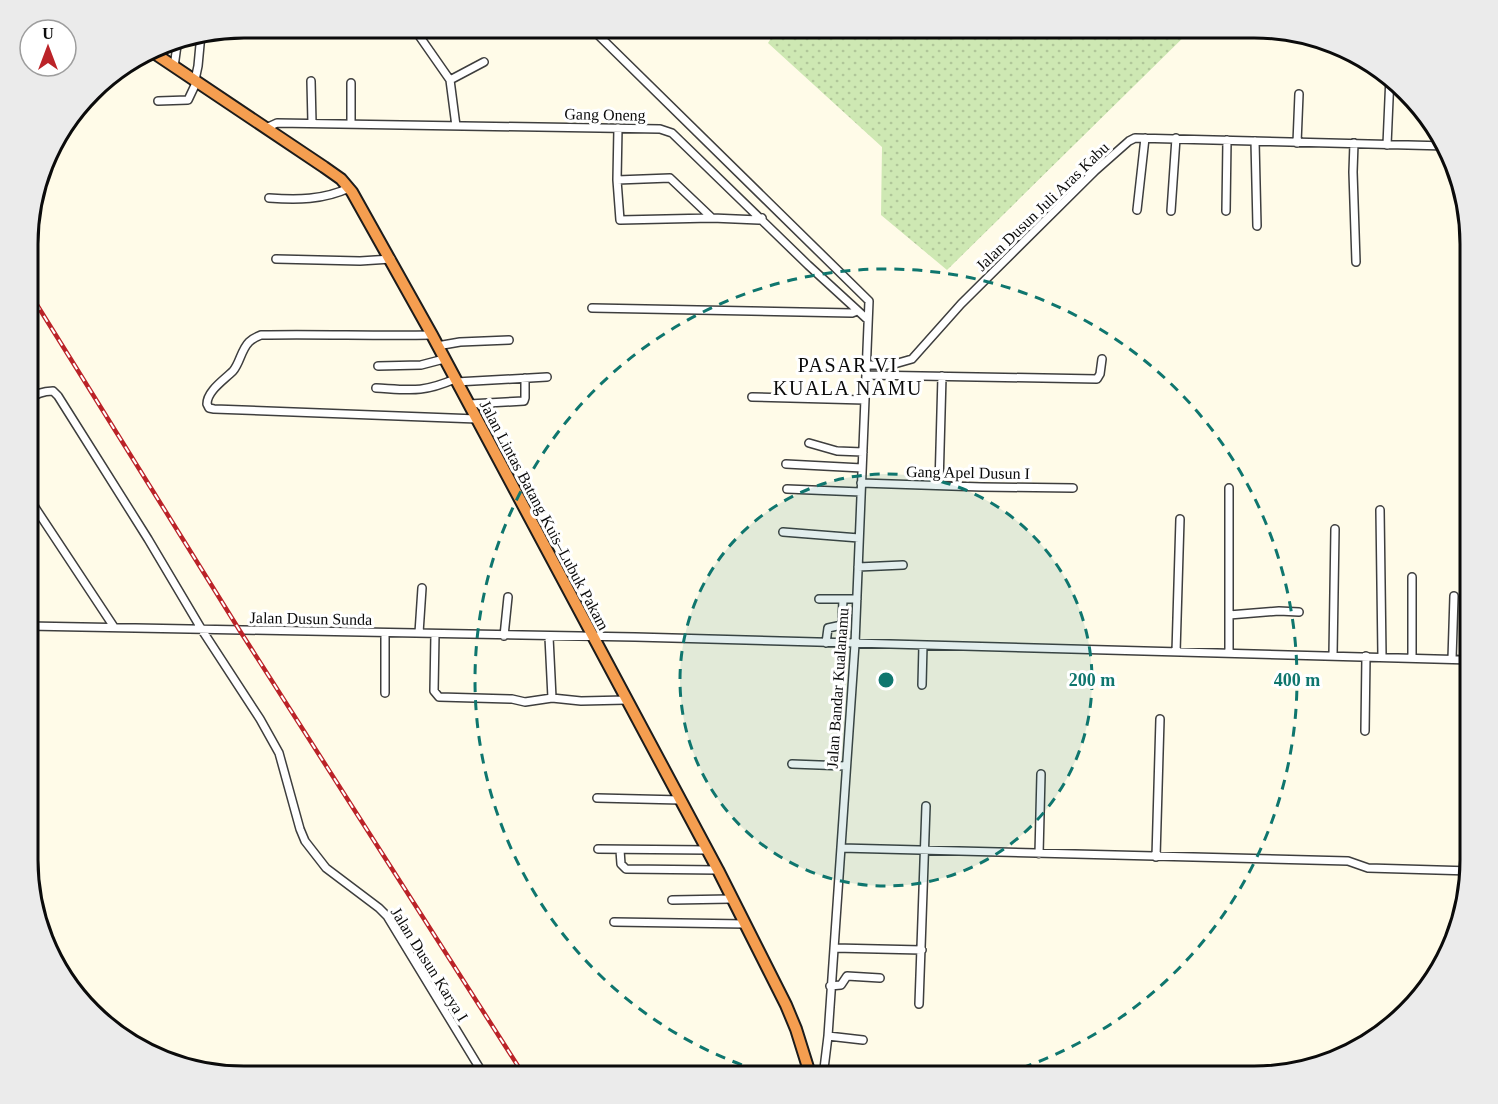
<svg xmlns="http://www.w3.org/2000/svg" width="1498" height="1104" viewBox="0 0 1498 1104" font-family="Georgia,serif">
  <defs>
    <pattern id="grass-dots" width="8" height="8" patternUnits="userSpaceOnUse" patternTransform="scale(1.5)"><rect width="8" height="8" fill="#cee8b3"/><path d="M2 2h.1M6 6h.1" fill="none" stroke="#b0c699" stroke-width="1.8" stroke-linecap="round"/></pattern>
  </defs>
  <rect width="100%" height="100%" fill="#fffbe8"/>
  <path fill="url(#grass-dots)" d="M778 27H1194L947 270 881 215 882 147 768 43Z"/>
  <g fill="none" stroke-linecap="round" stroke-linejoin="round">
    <defs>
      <path id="minor" d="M413 27 450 80 456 126
        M590 27 869 301 855 644 828 1036 823 1077
        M174 67 178 38
        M195 80 198 66 201 34
        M450 80 484 62
        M311 81 312 123
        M351 83V123
        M158 101 188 100 197 81
        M266 128 277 123 660 129 672 133 808 265 868 320
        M618 128 617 180 620 220 712 218 759 220 762 218
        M1255 141 1257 226
        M1297 143 1299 94
        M1354 143 1353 172 1356 262
        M1387 145 1390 76
        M617 180 670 178 712 218
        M269 198C297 200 323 200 349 188
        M1137 210 1145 138
        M1171 211 1176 138
        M1226 211 1227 140
        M276 259 360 261 391 259
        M592 308 852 313 857 311
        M432 335C375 336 318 334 261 335 256 337 253 338 249 342 241 350 240 363 233 371 224 380 207 391 207 404L209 408 214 409 477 419
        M437 346 460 342 509 340
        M867 365H891L912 359 961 304 1095 171 1129 141 1135 138 1447 146
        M378 366 421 365 444 359
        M866 375 1097 379 1100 374 1102 359
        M456 382 547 377
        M376 388C411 390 422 393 455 379
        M752 397 865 400
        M29 400C36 393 44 391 53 391L58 396 148 539 202 630 260 719 279 753 300 829 305 841 326 868 379 908 387 916 485 1077
        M469 404 524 401 525 398V378
        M809 443 837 451 863 452
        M786 464 862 468
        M861 483 982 487 1073 488
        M939 485 942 376
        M1229 488V653
        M787 489 861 492
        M28 494 36 509 114 627
        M1380 510 1382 656
        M783 532 859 538
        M858 567 903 565
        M819 599H857
        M1229 615 1279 611 1299 612
        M28 626 635 637 1471 660
        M385 633V693
        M419 633 422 588
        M435 634 434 691 439 697 512 699 525 702 552 698 581 701 626 700
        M504 636 508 597
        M549 637 552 698
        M826 643 828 628 842 625 843 599
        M1176 652 1180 519
        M1333 655 1335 529
        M1412 658V577
        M1452 659 1454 596
        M922 685 923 645
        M1365 731 1366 656
        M792 764 846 766
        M597 798 681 800
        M841 848 1348 861 1368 868 1471 871
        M598 849 708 850
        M620 850 621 864 626 869 718 870
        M1039 854 1041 774
        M1156 857 1160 719
        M672 900 731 899
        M614 922 745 924
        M834 948 922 950
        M830 986 841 985 847 976 880 978
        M919 1004 926 806
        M828 1036 863 1040"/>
      <path id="highway" d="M151 51 324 167 341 179 352 192 432 335 718 870 786 1005 796 1029 811 1077"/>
    </defs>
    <use href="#minor" stroke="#3e3e3e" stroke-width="10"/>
    <use href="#highway" stroke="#1c1c1c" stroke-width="14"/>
    <use href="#minor" stroke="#fff" stroke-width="7"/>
    <use href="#highway" stroke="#f59e50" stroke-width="10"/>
    <defs>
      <path id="rail" d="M29 292 240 631 525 1077"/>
    </defs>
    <use href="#rail" stroke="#bb2328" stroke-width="4.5"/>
    <use href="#rail" stroke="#fff" stroke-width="2" stroke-dasharray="7" stroke-linecap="butt"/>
  </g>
  <circle cx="886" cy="680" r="206" fill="#0f766e" fill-opacity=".12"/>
  <g fill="none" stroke="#0f766e" stroke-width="3" stroke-dasharray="10 8">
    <circle cx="886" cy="680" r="206"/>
    <path d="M776 1076A411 411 0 1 1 996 1076"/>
  </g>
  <g text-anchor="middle" stroke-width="6" stroke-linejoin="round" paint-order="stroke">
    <g font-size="16" fill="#0b0b0b" stroke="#fff">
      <text transform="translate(605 114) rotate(1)" y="6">Gang Oneng</text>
      <text transform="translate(1042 206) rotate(-44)" y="6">Jalan Dusun Juli Aras Kabu</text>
      <text transform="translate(968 472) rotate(1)" y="6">Gang Apel Dusun I</text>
      <text transform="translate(545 515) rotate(62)" y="6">Jalan Lintas Batang Kuis–Lubuk Pakam</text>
      <text transform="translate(311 618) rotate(1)" y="6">Jalan Dusun Sunda</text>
      <text transform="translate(837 688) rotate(-86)" y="6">Jalan Bandar Kualanamu</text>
      <text transform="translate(430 964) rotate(58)" y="6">Jalan Dusun Karya I</text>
    </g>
    <g font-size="20" letter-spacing="1.5" fill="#0b0b0b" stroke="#fff">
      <text x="848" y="372">PASAR VI<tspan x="848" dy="23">KUALA NAMU</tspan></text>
    </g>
  </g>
  <path d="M0 0H1498V1104H0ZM244 38H1254A206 206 0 0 1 1460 244V860A206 206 0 0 1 1254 1066H244A206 206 0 0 1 38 860V244A206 206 0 0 1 244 38Z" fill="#ebebeb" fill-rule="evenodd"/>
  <path fill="none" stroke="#0b0b0b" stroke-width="3" d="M244 38H1254A206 206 0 0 1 1460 244V860A206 206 0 0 1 1254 1066H244A206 206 0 0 1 38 860V244A206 206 0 0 1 244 38Z"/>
  <circle cx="886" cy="680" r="9" fill="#0f766e" stroke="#fff" stroke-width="3"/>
  <g font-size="18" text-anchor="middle" font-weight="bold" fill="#0f766e" stroke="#fff" stroke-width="6" stroke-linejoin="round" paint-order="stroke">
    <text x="1092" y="686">200 m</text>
    <text x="1297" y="686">400 m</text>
  </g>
  <g transform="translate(48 48)"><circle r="28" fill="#ffffff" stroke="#9d9d9d" stroke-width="1.5"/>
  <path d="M0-4.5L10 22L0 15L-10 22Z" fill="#bb2328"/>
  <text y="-9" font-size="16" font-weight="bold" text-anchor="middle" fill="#0b0b0b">U</text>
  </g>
</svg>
